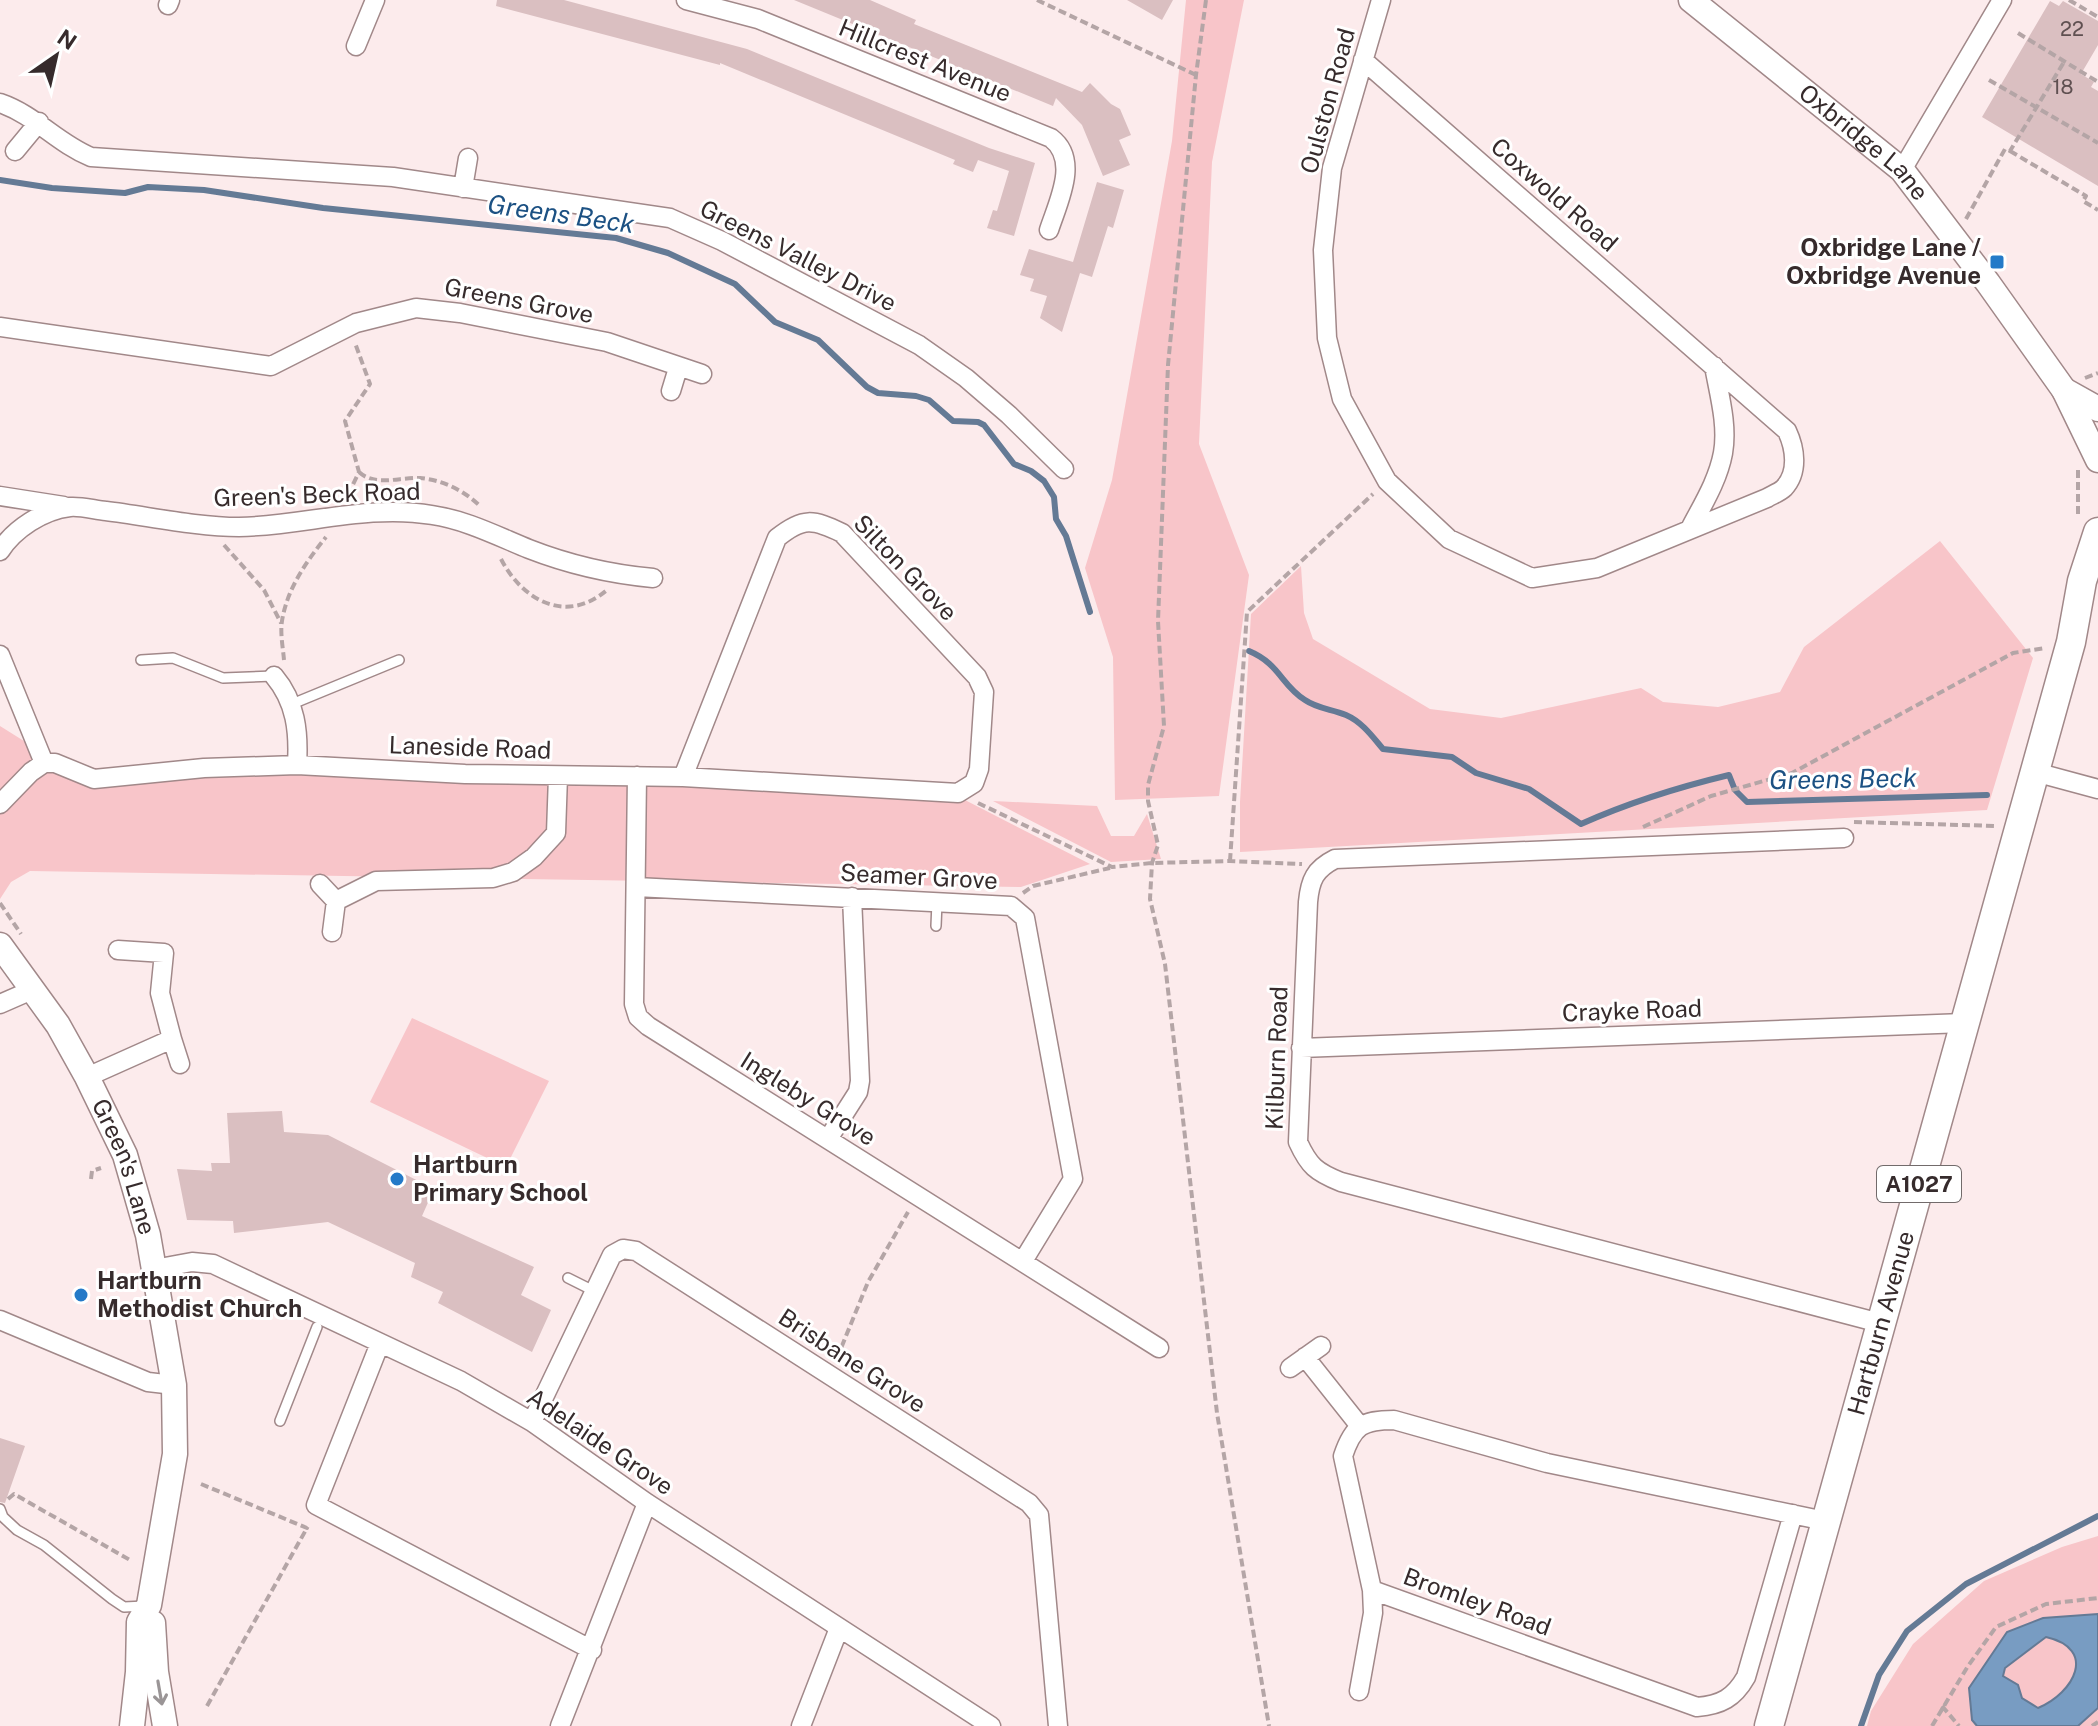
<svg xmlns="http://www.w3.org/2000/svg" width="2098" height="1726" viewBox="0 0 2098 1726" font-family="'Public Sans',sans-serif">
  <rect width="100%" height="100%" fill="#fcebec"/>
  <path fill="#f8c5c9" d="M1186 0H1244L1212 162 1199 444 1249 575 1219 796 1115 800 1113 657 1085 568 1112 480 1172 141Z
    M1940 541 2033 658 1987 810 1240 852V802L1251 614 1301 566 1304 613 1313 639 1430 709 1501 718 1641 688 1663 702 1718 707 1780 692 1804 647Z
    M0 726 75 773 77 768 302 767 963 799 1090 864 1021 887 30 871 11 882 0 899Z
    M993 801 1097 806 1111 836H1134L1147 814 1161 859 1111 862Z
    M412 1018 549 1081 506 1167 370 1102Z
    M2098 1536V1726H1867L1871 1711 1913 1644 1984 1581 2062 1547Z"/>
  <path fill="#789cc2" stroke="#647a95" stroke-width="2" fill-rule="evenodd" d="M2098 1614V1708L2078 1726H1977L1972 1720 1969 1688 2007 1632 2043 1618ZM2046 1637C2098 1649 2074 1693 2038 1708L2022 1698 2018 1685 2003 1676 2005 1668Z"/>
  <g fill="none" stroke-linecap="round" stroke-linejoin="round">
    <path stroke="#647a95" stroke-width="6" d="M0 180 52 188 125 193 148 187 204 190 323 208 616 238 668 253 735 284 775 322 818 340 867 387 878 393 916 396 929 400 953 421 978 422 984 425 1014 464 1031 471 1044 481 1054 497 1056 519 1066 536 1090 612
      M1249 651C1280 664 1281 685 1305 700 1318 709 1332 709 1346 715 1362 722 1372 736 1383 749L1452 757 1476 773 1529 789 1581 824C1628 803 1679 787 1729 775L1735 790 1747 802 1987 795
      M1861 1726 1879 1675 1907 1631 1966 1584 2098 1516"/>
  </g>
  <path fill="#dabfc1" d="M497 0H564L747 49 989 148 1035 163 1014 236 987 228 993 210 997 211 1009 171 978 160 973 172 953 164 955 160 720 63V65L496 6Z
    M794 0H870L916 20 914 24 1082 92 1090 83 1111 104 1120 109 1131 135 1119 140 1130 165 1103 176 1082 125 1056 98 1053 106Z
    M1127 0H1173L1162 20Z
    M2050 1 2059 6 2063 1 2098 21V45L2081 74 2094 82 2091 87 2098 91V186L1982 117Z
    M1097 182 1124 190 1113 228 1108 226 1092 277 1080 273 1062 332 1040 318 1047 296 1030 291 1034 279 1020 275 1029 249 1073 262Z
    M282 1111 284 1132 328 1135 434 1189 422 1216 534 1267 521 1295 551 1310 532 1352 438 1303 443 1292 411 1277 415 1263 328 1222 234 1233 233 1221 187 1220 177 1169 212 1171 211 1163H230L227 1113Z
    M0 1438 25 1446 5 1503 0 1502Z"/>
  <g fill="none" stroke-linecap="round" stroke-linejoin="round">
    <defs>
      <path id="lane" d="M141 660 173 658 223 678 274 676
        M292 704 399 660
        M936 926 937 902
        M568 1278 594 1291
        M280 1421 317 1327
        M0 1509 3 1517 17 1530 44 1545 112 1599 124 1607 145 1606"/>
      <path id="street" d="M686 0 758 19 1051 138C1080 160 1058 202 1049 230
        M168 5 170 0
        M356 46 375 0
        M1363 60 1787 431C1795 448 1799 472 1784 488 1780 492 1772 495 1767 498L1597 568 1532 578 1449 539 1387 481 1342 399 1327 338 1323 250 1332 168 1381 0
        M0 103C35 115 57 143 91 157L393 177 670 218 722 241 919 345 966 378 1009 415 1064 469
        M15 151 39 122
        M1902 170 2002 0
        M463 188 468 158
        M0 327 271 366 356 323 416 308 460 313 607 342 702 374
        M671 391 678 368
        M0 496 64 506
        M1691 527C1703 504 1718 480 1723 453 1728 425 1719 394 1714 366
        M0 551C14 529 43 510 70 507 81 506 95 510 106 511 147 516 197 527 239 527 303 526 367 504 432 515 466 520 497 536 529 549 570 565 609 574 653 578
        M0 655 44 763
        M274 676C296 702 299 732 297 765
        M2035 772 2098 789
        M637 776 634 1004 638 1017 648 1026 1159 1348
        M0 804 31 772 44 763H55L94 779 204 768 297 765 465 774 683 777 958 793 974 783 979 769 984 692 977 677 842 533C813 519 803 517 777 538L683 777
        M1844 838 1335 859C1315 869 1310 880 1308 902L1298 1142C1309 1166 1316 1172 1341 1182L1880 1323
        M320 884 336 901
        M636 887 1011 906 1025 918 1073 1179 1023 1261
        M332 932 336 901 376 881 493 878 513 872 534 857 556 833 558 776
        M0 1004 32 990
        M172 1039 180 1064
        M1301 1048 1964 1023
        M87 1077 172 1039 160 993 164 953 118 950
        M828 1139 858 1092 860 1081 852 897
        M154 1269 192 1262 213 1264 461 1381 532 1422 647 1503 991 1726
        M0 1320 148 1382 174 1385
        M380 1343 316 1505 592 1650
        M1305 1357 1359 1425
        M1290 1368 1321 1346
        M532 1422 612 1255 623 1249 636 1251 1029 1503 1039 1515 1058 1726
        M1793 1514 1746 1677C1734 1698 1721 1705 1697 1707L1372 1590 1343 1456C1353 1426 1362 1420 1394 1420L1547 1463 1825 1521
        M1359 1691 1373 1613 1372 1590
        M560 1726 647 1503
        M801 1726 839 1628"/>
      <g id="secondary">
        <path id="s1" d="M1691 0 1902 170 1988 283 2064 390 2098 460"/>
        <path d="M2064 390 2098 409"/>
        <path id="s2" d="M0 945 58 1025 87 1077 125 1155 148 1235 174 1385 175 1454 149 1605 139 1622 138 1672 132 1726"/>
        <path d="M153 1623 156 1672 165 1726"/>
      </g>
      <g id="primary">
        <path id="s3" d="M1769 1726 2071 642 2082 581 2098 532"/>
      </g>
    </defs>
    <use href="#lane" stroke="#a18889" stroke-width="12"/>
    <use href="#street" stroke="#a18889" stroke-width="21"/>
    <use href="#secondary" stroke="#a18889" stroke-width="27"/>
    <use href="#primary" stroke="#a18889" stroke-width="31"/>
    <path stroke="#b4a5a6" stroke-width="4" stroke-dasharray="8 4" stroke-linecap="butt" d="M1037 0 1196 75
      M1206 0 1196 75 1168 365 1158 621 1164 726 1148 785V801L1158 845 1152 863 1150 899 1165 964 1217 1413 1269 1726
      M2069 0 2098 17
      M2018 33 2098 82
      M1989 80 2098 143
      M2010 151 2086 196 2083 201 2098 210
      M1966 219 2005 149 2010 151 2064 62
      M2085 378 2098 373
      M2078 470V517
      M359 472C375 487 399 477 420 478 443 480 465 491 481 507
      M348 495 359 472 345 421 370 384 355 343
      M224 545 264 590 281 623
      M501 559C522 600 566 625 607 590
      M284 660C283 648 280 633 282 621 287 589 306 562 326 537
      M978 803 1112 867 1152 863 1230 861 1302 864
      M1854 822 1997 826
      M1643 827 1711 796 1792 773 2013 653 2045 648
      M1230 861 1247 612 1373 494
      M1023 893 1033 886 1110 868
      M0 903 21 934
      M91 1179 92 1171 101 1168
      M837 1358 868 1282 908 1212
      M201 1484 307 1528 308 1525
      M8 1499 14 1494 130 1560
      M207 1706 307 1528
      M1942 1706 1959 1726
      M1932 1726 1968 1666 1996 1627 2046 1604 2098 1598
      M2092 1726 2098 1722"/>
    <use href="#lane" stroke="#fff" stroke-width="9"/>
    <use href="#street" stroke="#fff" stroke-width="18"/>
    <use href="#secondary" stroke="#fff" stroke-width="24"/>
    <use href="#primary" stroke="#fff" stroke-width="28"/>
  </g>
  <defs><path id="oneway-shaft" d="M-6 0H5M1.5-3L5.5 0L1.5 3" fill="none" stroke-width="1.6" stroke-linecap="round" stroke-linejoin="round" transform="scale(2)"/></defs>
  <use stroke="#9a9596" href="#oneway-shaft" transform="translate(160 1693) rotate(80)"/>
  <g fill="#247ac8" stroke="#fff" stroke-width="3">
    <rect x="1989" y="254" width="16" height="16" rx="4"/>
    <circle cx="397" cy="1179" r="8"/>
    <circle cx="81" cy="1295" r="8"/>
  </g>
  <g text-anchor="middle" stroke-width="6" stroke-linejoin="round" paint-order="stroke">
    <g font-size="20" fill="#5f5051">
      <text x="2072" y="36">22</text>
      <text x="2063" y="94">18</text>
    </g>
    <rect fill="#fff" stroke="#726b6b" stroke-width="2" x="1877" y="1166" width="84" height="36" rx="6"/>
    <g font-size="22" font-weight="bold" fill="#362b2c">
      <text x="1919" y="1192">A1027</text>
    </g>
    <g font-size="24" fill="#362b2c" stroke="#fff">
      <text transform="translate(925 61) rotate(22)" y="8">Hillcrest Avenue</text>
      <text transform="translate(1328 101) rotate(-75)" y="8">Oulston Road</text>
      <text dy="8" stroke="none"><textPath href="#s1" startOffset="224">Oxbridge Lane</textPath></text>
      <text transform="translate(1554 195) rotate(41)" y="8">Coxwold Road</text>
      <text transform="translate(798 256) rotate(27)" y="8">Greens Valley Drive</text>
      <text transform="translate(519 301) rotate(11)" y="8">Greens Grove</text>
      <text transform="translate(317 495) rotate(-2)" y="8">Green's Beck Road</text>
      <text transform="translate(905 568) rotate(46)" y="8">Silton Grove</text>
      <text transform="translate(470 748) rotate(2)" y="8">Laneside Road</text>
      <text transform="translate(919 877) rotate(3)" y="8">Seamer Grove</text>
      <text transform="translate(1632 1011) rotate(-2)" y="8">Crayke Road</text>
      <text transform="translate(1277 1058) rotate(-88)" y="8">Kilburn Road</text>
      <text transform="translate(808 1099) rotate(32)" y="8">Ingleby Grove</text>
      <text dy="8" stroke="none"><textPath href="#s2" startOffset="256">Green's Lane</textPath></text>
      <text dy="8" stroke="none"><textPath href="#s3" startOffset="418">Hartburn Avenue</textPath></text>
      <text transform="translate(852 1361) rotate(33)" y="8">Brisbane Grove</text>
      <text transform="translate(600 1442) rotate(34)" y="8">Adelaide Grove</text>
      <text transform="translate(1477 1602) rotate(20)" y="8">Bromley Road</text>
    </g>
    <g font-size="24" font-weight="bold" fill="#362b2c" stroke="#fff" text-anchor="start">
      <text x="1981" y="256" text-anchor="end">Oxbridge Lane /<tspan x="1981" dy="28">Oxbridge Avenue</tspan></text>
      <text x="413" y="1173">Hartburn<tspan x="413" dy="28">Primary School</tspan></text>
      <text x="97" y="1289">Hartburn<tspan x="97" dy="28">Methodist Church</tspan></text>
    </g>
    <g font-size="26" font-style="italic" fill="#1c5183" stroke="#fff">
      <text transform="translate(561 214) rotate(8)" y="9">Greens Beck</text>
      <text transform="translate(1843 779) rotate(-1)" y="9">Greens Beck</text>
    </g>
  </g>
  <g transform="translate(56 56) rotate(34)" stroke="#ffffff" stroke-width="6" paint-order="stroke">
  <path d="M0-6L14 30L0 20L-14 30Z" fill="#362b2c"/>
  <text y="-12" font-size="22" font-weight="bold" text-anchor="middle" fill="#362b2c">N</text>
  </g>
</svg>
